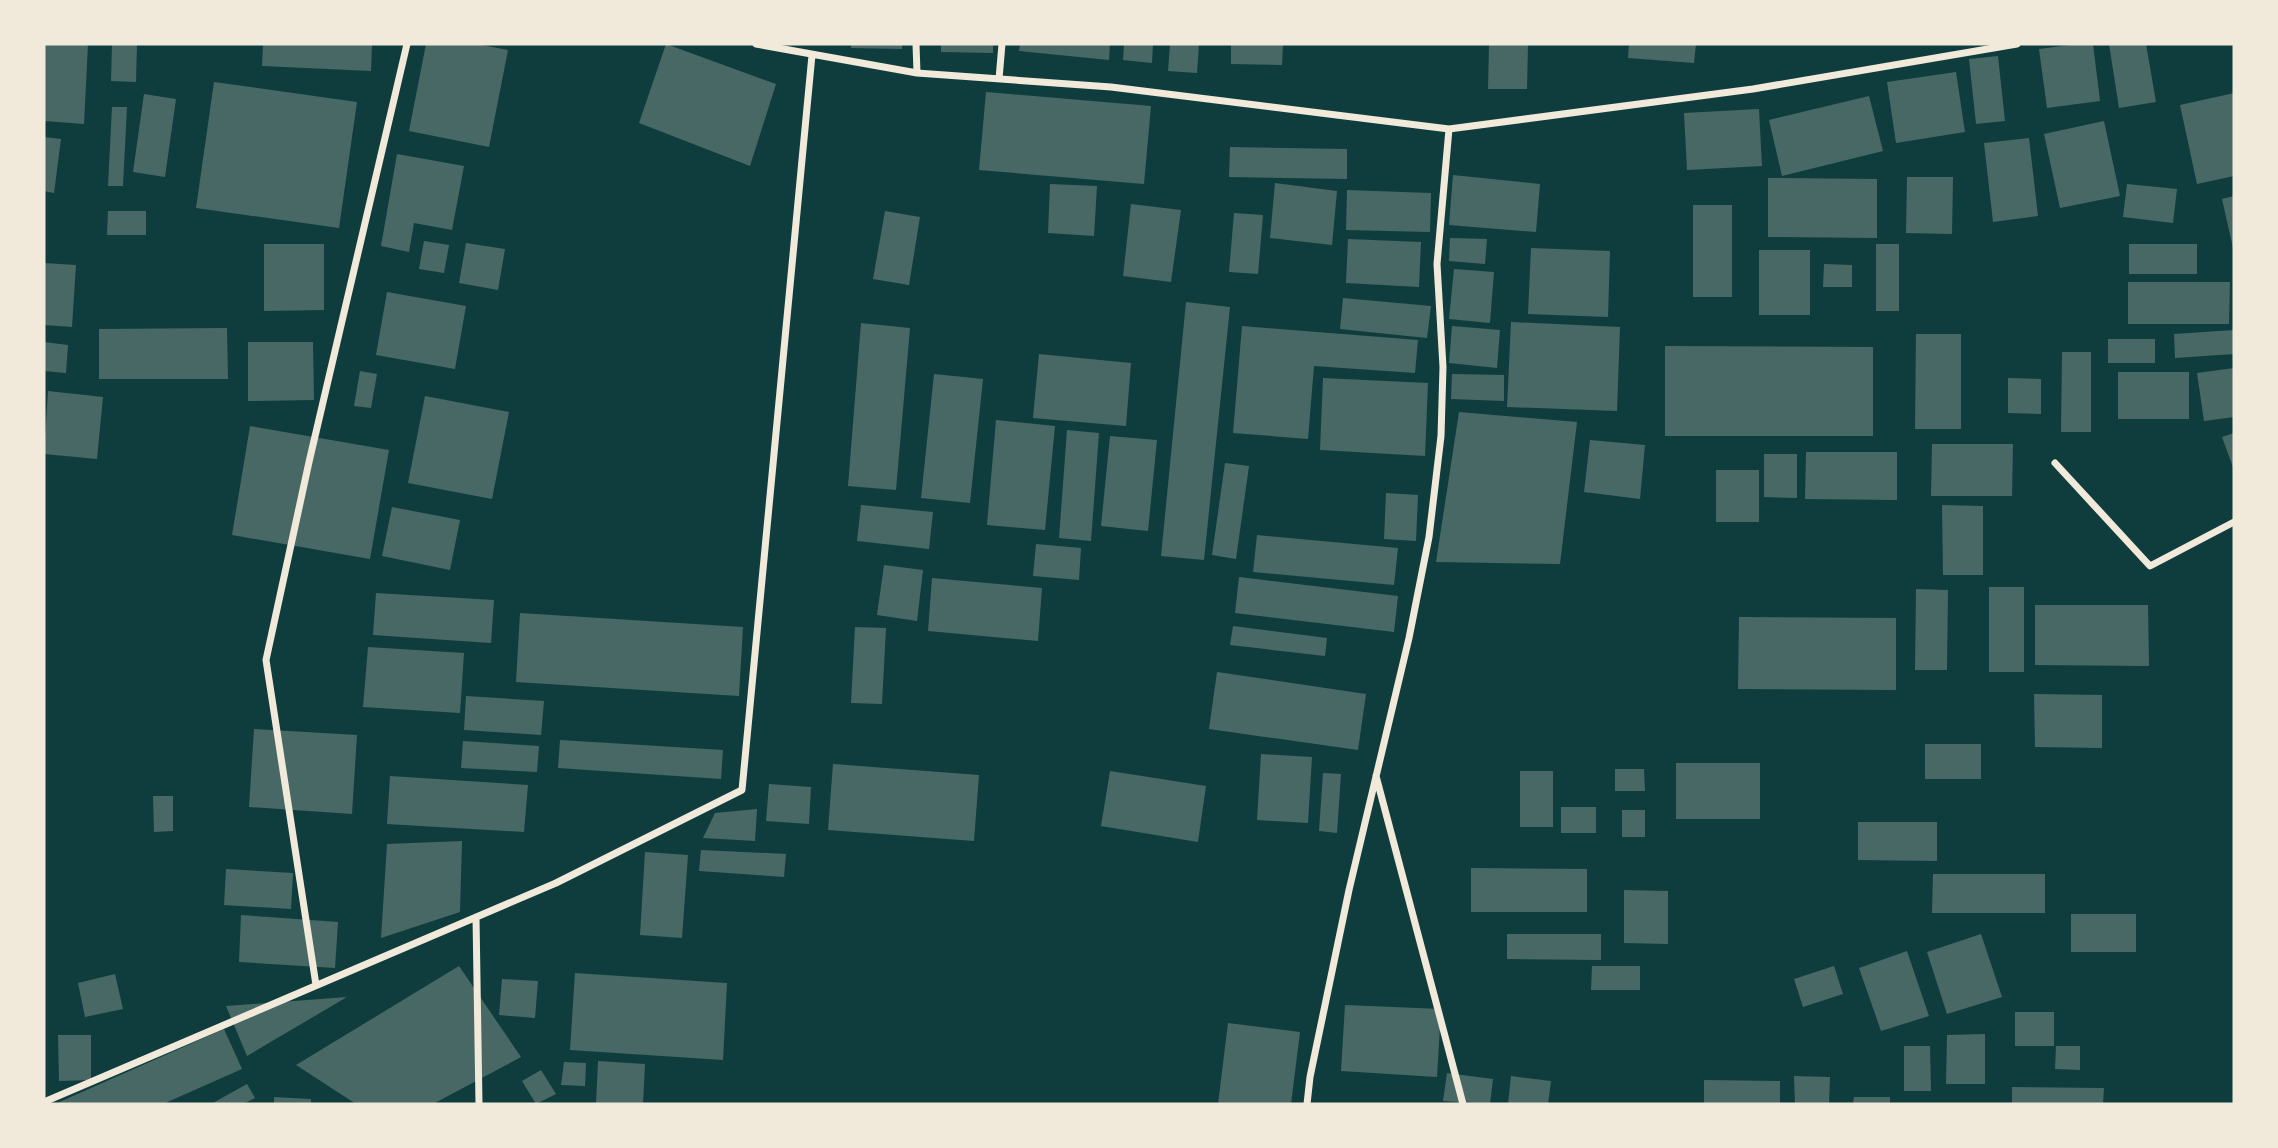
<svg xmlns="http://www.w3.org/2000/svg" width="2278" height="1148" viewBox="0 0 2278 1148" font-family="Signika,sans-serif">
  <rect width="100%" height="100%" fill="#0f3d3e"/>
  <path fill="#486865" d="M44 44H88L84 124 44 121Z
    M112 44H137L136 82 111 81Z
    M263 44H372L371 71 262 66Z
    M426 44H477L508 50 489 147 409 131Z
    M666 44 776 84 750 166 639 123Z
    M851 44H902V49L851 48Z
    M941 44H993V53L941 52Z
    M1020 44H1110L1109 60 1019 51Z
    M1124 44H1153L1152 63 1123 60Z
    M1170 44H1199L1197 73 1168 71Z
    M1231 44H1283L1282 65 1231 64Z
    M1489 44H1528L1527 89H1488Z
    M1629 44H1696L1694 63 1628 58Z
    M2078 44H2093L2100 101 2047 108 2039 49Z
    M2109 44H2146L2156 102 2119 108Z
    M1998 56 2005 121 1976 124 1969 59Z
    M1956 72 1965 132 1896 143 1887 82Z
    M214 82 357 102 339 228 196 208Z
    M986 92 1151 106 1144 184 979 170Z
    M2234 93V176L2197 184 2180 105Z
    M144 94 176 99 165 177 133 172Z
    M1869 96 1883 151 1782 176 1769 120Z
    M112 107H127L123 186H108Z
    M1759 109 1762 166 1687 170 1684 113Z
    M2104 121 2120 196 2060 208 2044 134Z
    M44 137 61 139 54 193 44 191Z
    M2029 138 2038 216 1993 222 1984 143Z
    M1230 147 1347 149V179L1229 177Z
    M397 154 464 166 452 230 414 223 409 252 381 246Z
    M1453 175 1540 184 1536 232 1449 225Z
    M1907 177H1953L1952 234 1906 233Z
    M1768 178 1877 179V238L1768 237Z
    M1275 183 1337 191 1332 245 1270 238Z
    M1050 184 1097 186 1094 236 1048 233Z
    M2127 184 2177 189 2173 223 2123 217Z
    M1347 190 1431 193 1430 232 1346 230Z
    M2234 196V248H2233L2222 199Z
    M1131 204 1181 210 1171 282 1123 276Z
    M1693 205H1732V297H1693Z
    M108 211H146V235H107Z
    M885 211 920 217 909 285 873 279Z
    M1234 213 1263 215 1258 274 1229 272Z
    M1450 238 1487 239 1485 264 1449 261Z
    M1348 239 1421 242 1419 287 1346 283Z
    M424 241 449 245 444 273 419 269Z
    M466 243 505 249 498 290 459 283Z
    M264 244H324V310L264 311Z
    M1876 244H1899V311H1876Z
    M2129 244H2197V274H2129Z
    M1531 248 1610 251 1608 317 1528 314Z
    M1759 250H1810V315H1759Z
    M44 263 76 265 72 327 44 325Z
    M1824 264 1852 265V287H1823Z
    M1454 269 1494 272 1490 323 1449 319Z
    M2128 282H2230L2229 324H2128Z
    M387 292 466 306 455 369 376 355Z
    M1343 298 1431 306 1427 338 1340 329Z
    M1186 302 1230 307 1204 560 1161 556Z
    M1511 322 1620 327 1617 411 1507 407Z
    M861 323 910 328 896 490 848 486Z
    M1242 326 1418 340 1415 373 1314 366 1308 439 1233 433Z
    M1452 326 1500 330 1497 368 1449 363Z
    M227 328 228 379H99V329Z
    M2234 330V354L2175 358 2174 334Z
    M1916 334H1961V429H1915Z
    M2108 339H2155V363H2108Z
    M44 342 68 345 66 373 44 371Z
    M248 342H313L314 400 248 401Z
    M1665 346 1873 347V436H1665Z
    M2062 352H2091V432H2061Z
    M1039 354 1131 363 1126 426 1033 418Z
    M2234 368V417L2204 421 2197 373Z
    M360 371 377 374 371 408 354 406Z
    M2118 372H2189V419H2118Z
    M934 374 983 379 970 503 921 498Z
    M1452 374 1504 375V401L1451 399Z
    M1323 378 1428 383 1425 456 1320 450Z
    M2008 378 2041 379V414L2008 413Z
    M48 391 103 397 97 459 44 454Z
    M425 396 509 412 492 499 408 483Z
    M1459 412 1577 422 1560 564 1436 562Z
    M996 420 1055 426 1045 530 987 525Z
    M250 426 389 450 370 559 232 535Z
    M1067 430 1099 433 1091 541 1059 538Z
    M2234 433V470L2222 437Z
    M1110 436 1157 440 1148 531 1101 526Z
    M1590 440 1645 445 1640 499 1584 492Z
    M1932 444H2013L2012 496H1931Z
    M1806 452H1897V500L1805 499Z
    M1764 454H1797V498L1764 497Z
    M1225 463 1249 466 1236 559 1212 555Z
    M1716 470H1759V522H1716Z
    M1386 493 1418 495 1416 541 1384 539Z
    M861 505 933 512 929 549 857 541Z
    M1942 505 1983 506V575H1943Z
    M392 507 460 520 450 570 382 556Z
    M1257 535 1398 548 1394 585 1253 572Z
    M1036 544 1081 548 1079 580 1033 576Z
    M884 565 923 570 917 621 877 615Z
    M1239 577 1398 596 1394 632 1235 613Z
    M932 578 1042 588 1038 641 928 631Z
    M1989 587H2024V672H1989Z
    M1916 589 1948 590 1947 670H1915Z
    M376 593 494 600 491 643 373 635Z
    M2035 605H2148L2149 666 2035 665Z
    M520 613 743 627 739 696 516 682Z
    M1739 617 1896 618V690L1738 689Z
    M1233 626 1327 638 1325 656 1230 645Z
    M855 627 886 628 882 704 851 703Z
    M368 647 464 653 460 713 363 707Z
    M1217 672 1366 694 1358 750 1209 729Z
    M2034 694 2102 695V748L2035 747Z
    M466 696 544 701 541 735 464 730Z
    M254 729 357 735 352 814 249 807Z
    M560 740 723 750 721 779 558 768Z
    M463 741 539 746 537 772 461 768Z
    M1925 744H1981V779H1925Z
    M1261 754 1312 757 1308 823 1257 820Z
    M1676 763H1760V819H1676Z
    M833 764 979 775 974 841 828 830Z
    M1615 769H1644L1645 791H1615Z
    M1110 771 1206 786 1198 842 1101 826Z
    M1520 771H1553V827H1520Z
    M1323 773 1341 774 1337 833 1319 831Z
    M390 776 528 785 524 832 387 824Z
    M769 784 811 787 809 824 766 821Z
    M153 796H173V831L154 832Z
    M1561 807H1596V833H1561Z
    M757 809 755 841 703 838 715 813Z
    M1622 810H1645V837H1622Z
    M1858 822H1937V861L1858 860Z
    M462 841 460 912 381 938 387 844Z
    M701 850 786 854 784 877 699 871Z
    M645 852 688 855 682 938 640 935Z
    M1471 868 1587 869V912H1471Z
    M226 869 293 873 291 909 224 905Z
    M1933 874H2045V913H1932Z
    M1624 890 1668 891V944L1624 943Z
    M2071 914H2136V952H2071Z
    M241 915 338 922 335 968 239 962Z
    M1507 934H1601V960L1507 959Z
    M1981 934 2002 997 1947 1014 1927 952Z
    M1907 951 1929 1016 1881 1031 1859 968Z
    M459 966 521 1057 433 1104H356L296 1065Z
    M1592 966H1640V990H1591Z
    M1834 966 1843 994 1803 1007 1794 979Z
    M575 973 727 983 723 1060 570 1050Z
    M115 974 123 1009 85 1017 78 983Z
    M502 979 538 981 535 1018 499 1015Z
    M347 997 247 1056 226 1006Z
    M1345 1005 1441 1009 1437 1077 1341 1071Z
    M2015 1012H2054V1046H2015Z
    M1228 1023 1300 1032 1291 1104H1218Z
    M224 1029 242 1069 163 1104H55Z
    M1985 1034V1084H1946L1947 1035Z
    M58 1035H91V1080L59 1081Z
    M1904 1046H1930L1931 1091H1904Z
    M2056 1046H2080V1070L2055 1069Z
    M598 1061 645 1064 643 1104H596Z
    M564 1062 586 1063 585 1086 561 1085Z
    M541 1070 556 1094 536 1104 522 1081Z
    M1447 1073 1493 1079 1490 1104 1443 1101Z
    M1511 1076 1551 1081 1548 1104H1508Z
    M1794 1076 1830 1077 1829 1104H1795Z
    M1704 1080 1780 1081V1104H1704Z
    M247 1084 255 1098 243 1104H211Z
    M2012 1087 2104 1088 2103 1104H2012Z
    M274 1097 311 1099V1104H274Z
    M1854 1097H1890V1104H1853Z"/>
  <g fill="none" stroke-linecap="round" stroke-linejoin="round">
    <path stroke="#f1e9da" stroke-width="7" d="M756 44 917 73 1111 87 1449 129 1753 89 2017 44
      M916 44 917 73
      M999 79 1002 44
      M2055 463 2150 566 2234 522
      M1376 776 1463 1104
      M476 917 479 1104
      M316 985 266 660 309 462 407 44
      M44 1102 556 883 742 790 812 55
      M1307 1104 1310 1077 1349 890 1409 638 1429 537 1441 436 1443 367 1437 264 1449 129"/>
  </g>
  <rect width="2278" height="1148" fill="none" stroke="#f1e9da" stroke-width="91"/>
</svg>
